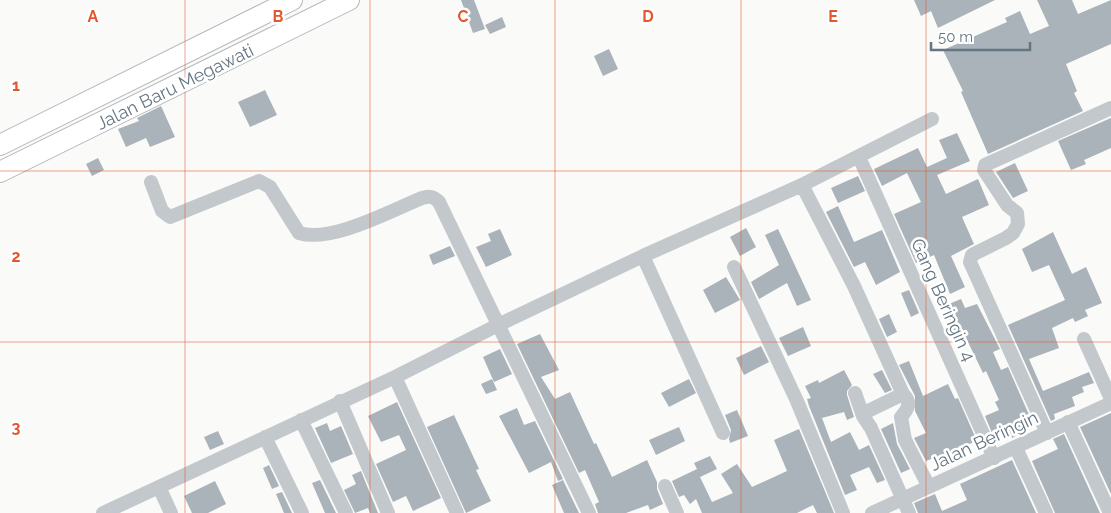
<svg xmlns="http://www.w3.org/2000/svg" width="1111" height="513" viewBox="0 0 1111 513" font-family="Raleway,sans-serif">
  <rect width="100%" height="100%" fill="#fafaf8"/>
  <path fill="#aab3b9" d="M461 0H474L485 29 473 33Z
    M914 0H995L938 28 931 11 921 16Z
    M1037 0H1072L1078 14 1111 0V44L1066 64 1077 91 1074 93 1083 111 988 154 961 92 963 91 943 50 1007 22 1005 18 1020 11 1030 34 1049 26Z
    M502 17 506 27 490 34 485 25Z
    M609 49 618 69 603 76 594 56Z
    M265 90 277 115 250 127 238 102Z
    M161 106 175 137 150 147 146 138 126 147 118 129 139 121 137 118Z
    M1111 118V148L1084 160 1086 164 1071 170 1058 141Z
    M957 133 970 161 937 175 946 194 978 179 989 205 962 217 974 244 951 256 965 287 950 294 934 255 916 263 894 214 921 202 907 173 882 186 874 169 918 148 927 167 947 158 939 140Z
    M98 158 104 170 92 176 86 164Z
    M1015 163 1028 191 1013 198 996 172Z
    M858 176 865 191 838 203 831 188Z
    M838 206 854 242 882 230 900 272 876 285 865 262 854 267 826 212Z
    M746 228 756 247 740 256 730 237Z
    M500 229 512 255 486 267 476 247 491 241 488 234Z
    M778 229 811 300 797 306 787 283 759 299 751 282 779 265 765 235Z
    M1053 232 1072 274 1086 267 1102 303 1085 310 1088 316 1075 322 1073 318 1052 328 1059 348 1029 359 1043 391 1089 372 1094 383 1082 387 1084 392 1072 397 1075 406 1054 414 1055 419 1051 421 1008 325 1065 300 1049 265 1032 272 1022 249Z
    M450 246 455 256 433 265 429 255Z
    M726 277 740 300 715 313 703 290Z
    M909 290 919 313 911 317 901 293Z
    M961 299 965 308 977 304 1000 349 993 352 1001 370 1008 367 1034 426 1012 438 1007 426 992 433 985 416 999 410 995 402 999 400 986 371 983 373 966 338 957 341 948 314 953 312 949 304Z
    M889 314 897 332 887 337 879 319Z
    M803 327 811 346 788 356 779 338Z
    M540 334 559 370 541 377 555 399 570 392 594 444 596 443 612 477 647 460 657 482V489L663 504 650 510 648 505 626 513H598L595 504 599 502 585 470 579 473 517 344Z
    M761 346 769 362 744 375 736 358Z
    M500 349 512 374 494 382 483 357Z
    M909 361 923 396 948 384 955 399 958 398 977 441 926 461 914 438 926 433 915 411V396L899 365Z
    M844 370 852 385 847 391V395L854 417 847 420 844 412 822 418 831 442 850 432 859 450 869 445 885 480 877 483 869 467 850 475 857 490 845 495 809 406 807 399 811 398 805 386 818 380 819 383Z
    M882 370 892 390 885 393 873 374Z
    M492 379 497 390 486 394 481 384Z
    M689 379 696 393 669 407 661 393Z
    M397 402 441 498 413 511 406 496 393 502 376 464 406 450 399 435 381 442 368 416Z
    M517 408 524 425 535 421 563 479 558 481 551 462 529 473 499 416Z
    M737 410 748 436 730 443 729 439 731 430 725 415Z
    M1111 413V494L1080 427Z
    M454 415 479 469 476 470 491 501 466 513 427 427Z
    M327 423 330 431 341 426 353 454 331 463 315 428Z
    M893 423 897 444 910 469 901 473 881 429Z
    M679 427 685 441 656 455 649 440Z
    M799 429 834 513H817L813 505 797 513H702L696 499 690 504 684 495 679 497 672 481 697 469 694 463 710 456 717 469 700 477 712 502 733 493 721 474 737 464 752 487 787 471 774 440Z
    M218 431 224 444 210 450 204 437Z
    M1064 434 1100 513H1055L1032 461 1058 449 1053 439Z
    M1012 460 1036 513H918L914 503 935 494 942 511 967 500 960 484Z
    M269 465 279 486 272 489 263 468Z
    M361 471 378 513H370L368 508 355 513 344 490 356 484 352 475Z
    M320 480 336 513H325L312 483Z
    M563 480 579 513H564L552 485Z
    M215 481 226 504 208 513H192L184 496Z
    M282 492 292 513H284L276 494Z"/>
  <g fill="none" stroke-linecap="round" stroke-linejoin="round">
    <defs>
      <path id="highway" d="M0 145 292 0
        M0 172 349 0"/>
    </defs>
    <use href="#highway" stroke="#b4b9bd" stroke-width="22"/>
    <path stroke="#c3c8cc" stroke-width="14" d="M859 157 994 458
      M151 182 162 211 170 217 259 181 270 187 299 233C332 243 390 211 422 198 430 196 433 196 439 202L589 513
      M802 185 854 286 903 394 866 412 863 416 871 428 909 513
      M643 256 723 433
      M734 267 797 401 843 513
      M1084 339 1111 399
      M395 377 457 513
      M855 393 863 416
      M903 394C912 403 908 409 901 417L905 440 929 487
      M340 401 388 513
      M301 420 346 513
      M1068 422 1110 513
      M1047 433 970 262 972 255 1006 238 1013 233 1018 224 1017 213 1007 205 984 170 985 165 1111 108
      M265 437 302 513
      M1016 448 1046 513
      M665 486 677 513
      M159 487 171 513
      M103 513 395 377 500 324 643 256 802 185 932 119
      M872 513 1111 403"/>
    <use href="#highway" stroke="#fff" stroke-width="20"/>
  </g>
  <path fill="none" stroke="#e4572e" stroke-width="1" stroke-opacity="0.55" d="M185 0V513M370 0V513M555 0V513M741 0V513M926 0V513M0 171H1111M0 342H1111"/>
  <g text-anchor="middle" stroke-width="5" stroke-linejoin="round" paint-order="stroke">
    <g font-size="18" fill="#657683" stroke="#fff">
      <text transform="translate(175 87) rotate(-26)" y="6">Jalan Baru Megawati</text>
      <text transform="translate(943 300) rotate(66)" y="6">Gang Beringin 4</text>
      <text transform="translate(984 441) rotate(-25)" y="6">Jalan Beringin</text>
    </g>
  </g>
  <g font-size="16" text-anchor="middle" font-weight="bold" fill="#e4572e" stroke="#fff" stroke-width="5" stroke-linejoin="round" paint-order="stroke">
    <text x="93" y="22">A</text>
    <text x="278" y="22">B</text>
    <text x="463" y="22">C</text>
    <text x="648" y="22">D</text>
    <text x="833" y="22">E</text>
    <text x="16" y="91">1</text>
    <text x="16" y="262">2</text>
    <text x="16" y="433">3</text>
  </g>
  <path d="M931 42v8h99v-8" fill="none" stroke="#657683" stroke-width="2.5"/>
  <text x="938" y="42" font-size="15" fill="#657683" stroke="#ffffff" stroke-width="4" paint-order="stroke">50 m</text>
</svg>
